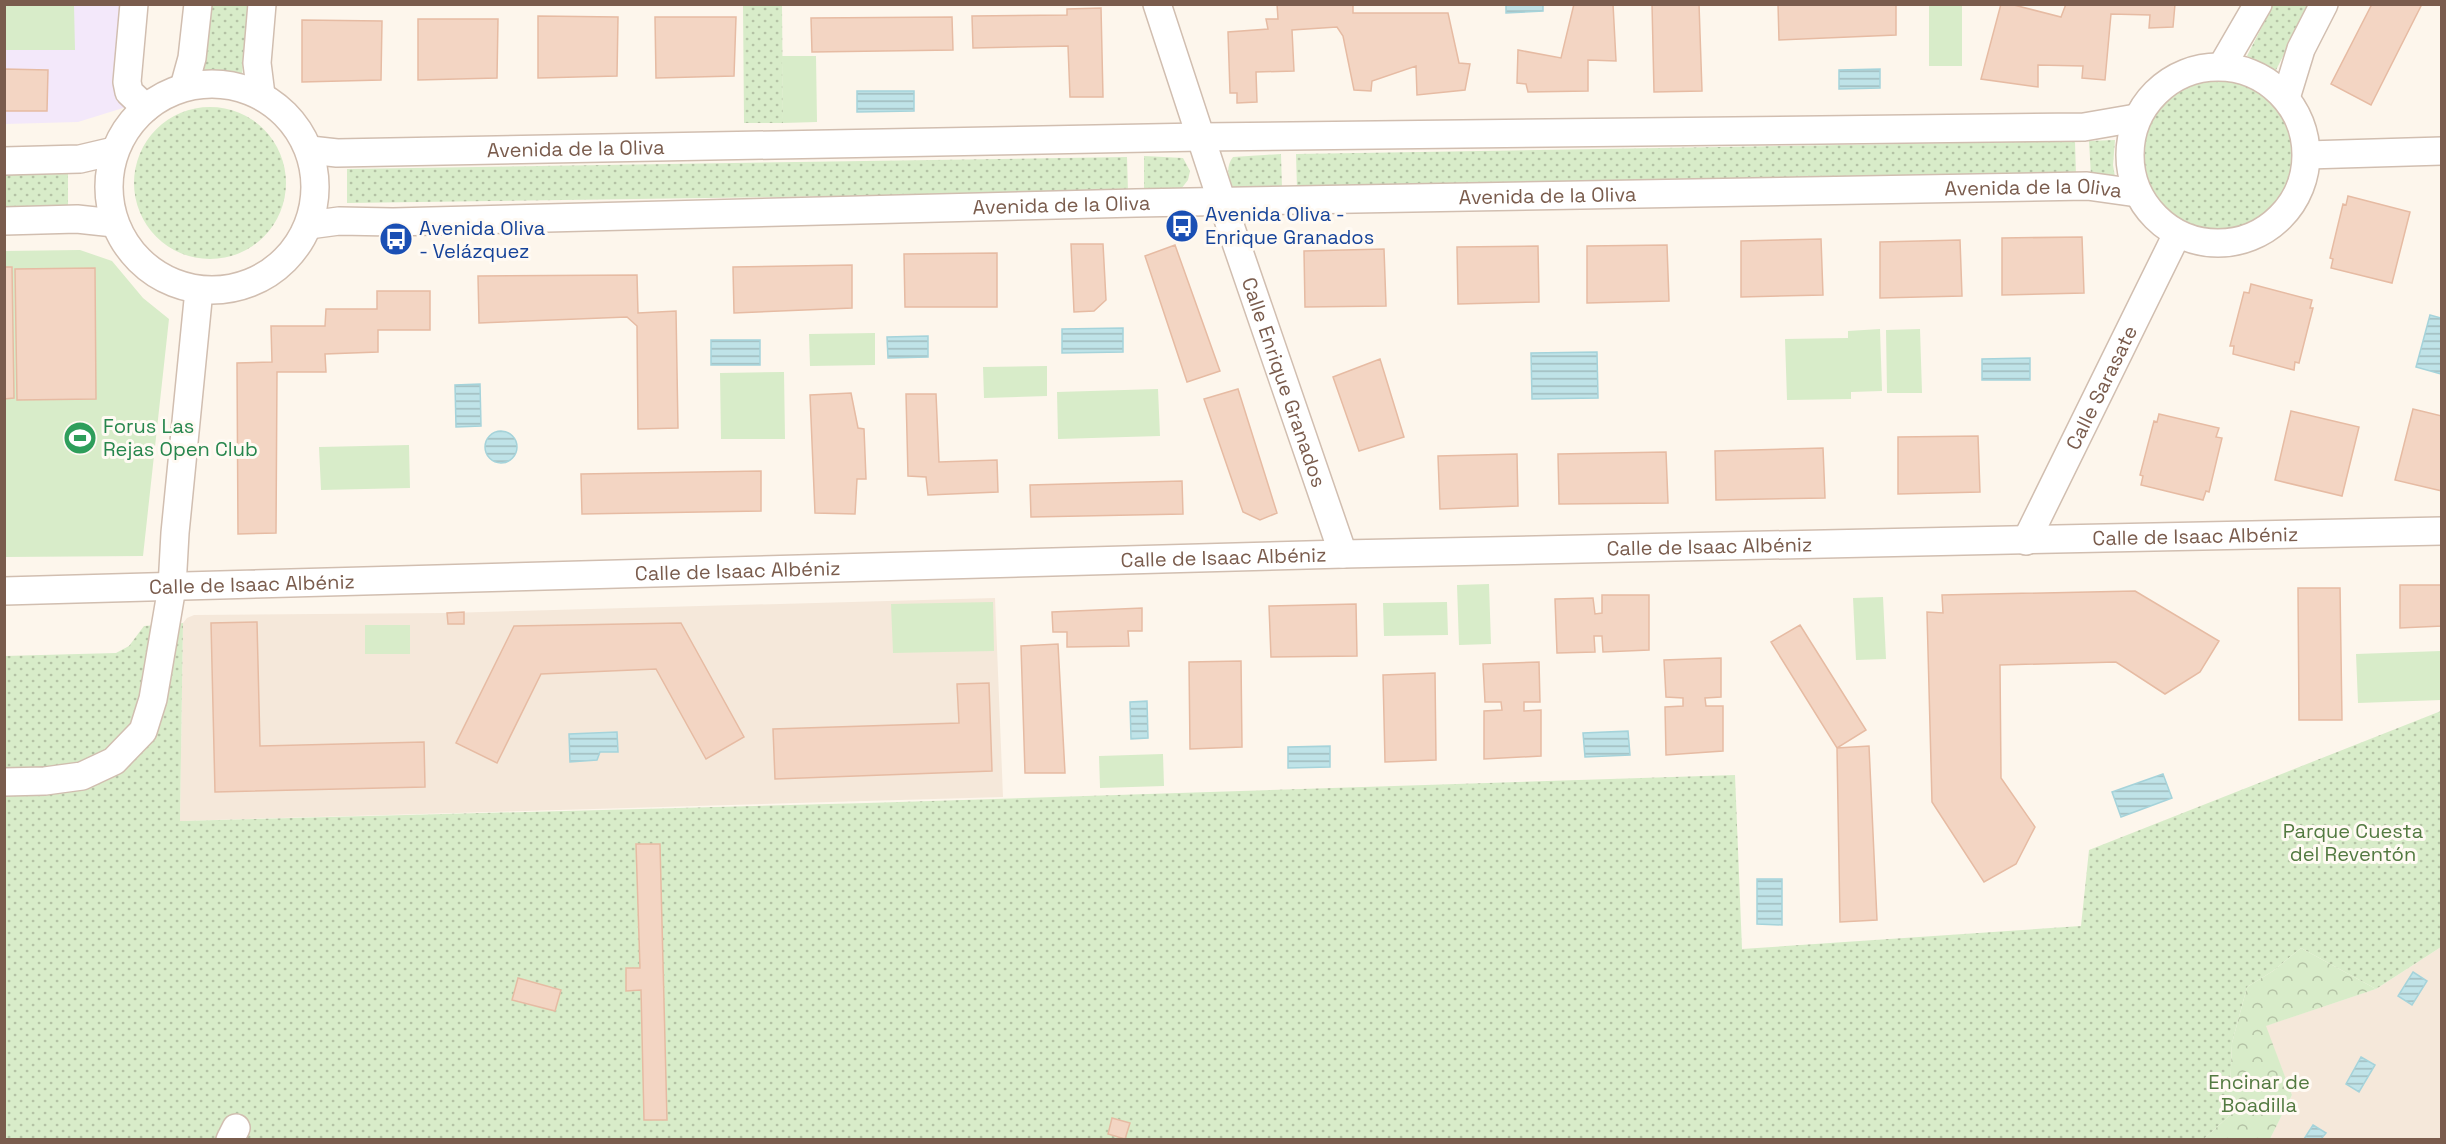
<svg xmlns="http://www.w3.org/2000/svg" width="2446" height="1144" viewBox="0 0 2446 1144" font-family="'Space Grotesk',sans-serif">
  <defs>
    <pattern id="green-dots" width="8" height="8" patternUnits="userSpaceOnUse" patternTransform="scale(1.5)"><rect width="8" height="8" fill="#d8ecc9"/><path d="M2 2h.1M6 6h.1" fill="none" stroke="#b4c2a5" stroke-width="1.8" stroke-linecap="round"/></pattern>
    <pattern id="forest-crowns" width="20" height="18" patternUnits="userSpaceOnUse" patternTransform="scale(1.5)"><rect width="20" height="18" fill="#d8ecc9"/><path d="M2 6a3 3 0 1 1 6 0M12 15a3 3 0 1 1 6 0" fill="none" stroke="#b4c2a5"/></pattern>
    <pattern id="water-rules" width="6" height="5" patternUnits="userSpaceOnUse" patternTransform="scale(1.5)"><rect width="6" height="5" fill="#bfe3e8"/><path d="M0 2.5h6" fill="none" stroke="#a0bbbe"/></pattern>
  </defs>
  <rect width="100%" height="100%" fill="#fdf6ec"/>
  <path fill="#f5e8da" d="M995 598 1003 797 180 821 183 623 187 618 194 615 447 613Z
    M2441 947V1139H2270L2292 1095 2265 1026 2376 989Z"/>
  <path fill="#f3e8fa" d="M4 5H148L140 86 123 108 78 122 5 124Z"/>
  <path fill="url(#green-dots)" d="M210 5H249L242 75 203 72Z
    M743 5H782L783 123H744Z
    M2273 5H2309L2275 72 2247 56Z
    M2139 154a77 77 0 1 1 154 0a77 77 0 1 1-154 0Z
    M134 183a76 76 0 1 1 152 0a76 76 0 1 1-152 0Z
    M2115 140 2113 165 2115 177 2091 176 2089 141Z
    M2075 141 2076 176 1297 189 1296 154Z
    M1281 154 1282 189 1235 190C1228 181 1225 167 1233 157Z
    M1144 156 1183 158 1190 171 1188 180 1181 189 1144 190Z
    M1127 157 1128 192 347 203V169Z
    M68 174V207L5 209 4 175Z
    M183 623 180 821 867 803 1735 775 1742 949 2081 926 2089 850 2441 711V947L2376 989 2301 948 2273 971 2247 987 2232 1043 2229 1116 2204 1139H5L4 656 116 653 129 646 144 626Z"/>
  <path fill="url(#forest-crowns)" d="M2301 948 2376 989 2266 1026 2292 1095 2270 1139H2204L2229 1116 2232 1043 2247 987 2273 971Z"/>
  <path fill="#d8ecc9" d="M4 5H74L75 50H5Z
    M1929 5H1962V66H1929Z
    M782 56H816L817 122 783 123Z
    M80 250 112 261 143 298 169 319 143 556 5 557 4 251Z
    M1880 329 1882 391 1851 392V399L1787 400 1785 339 1848 338V331Z
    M1920 329 1922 393H1887L1886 330Z
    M875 333V365L810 366 809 334Z
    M1047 366V396L984 398 983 367Z
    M784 372 785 439H721L720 373Z
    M1158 389 1160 436 1058 439 1057 392Z
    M409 445 410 488 321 490 319 447Z
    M1489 584 1491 644 1459 645 1457 585Z
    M1883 597 1886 659 1856 660 1853 598Z
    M993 602 994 651 893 653 891 604Z
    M1447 602 1448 635 1384 636 1383 603Z
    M365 625H410V654H365Z
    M2441 651V700L2358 703 2356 654Z
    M1163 754 1164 786 1100 788 1099 756Z"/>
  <path fill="url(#water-rules)" stroke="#a5d3da" stroke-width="1.5" d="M1506 5H1543V11L1506 13Z
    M1880 69V88L1839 89V70Z
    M857 91H914V111L857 112Z
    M2430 315 2441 318V374L2416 367Z
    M1123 328V352L1062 353V329Z
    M928 336V357L888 358 887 337Z
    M711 340H760V365H711Z
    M1597 352 1598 398 1532 399 1531 353Z
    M2030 358V380H1982V359Z
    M480 384 481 426 456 427 455 385Z
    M485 447a16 16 0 1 1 32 0a16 16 0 1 1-32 0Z
    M1147 701 1148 738 1131 739 1130 702Z
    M1628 731 1630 755 1585 757 1583 733Z
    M617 732 618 752H600L597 760 570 762 569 734Z
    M1330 746V767L1288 768V747Z
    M2163 774 2172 798 2121 817 2112 792Z
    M1757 879H1782V925L1757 924Z
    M2413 972 2427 981 2412 1005 2398 996Z
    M2361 1057 2375 1065 2359 1092 2346 1084Z
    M2313 1125 2326 1133 2321 1139H2304Z"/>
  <path fill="#f3d5c3" stroke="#e6bba3" stroke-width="1.5" d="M1277 4H1353V13H1448L1459 63 1470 64 1465 90 1417 95 1416 66 1372 81 1371 91 1354 90 1343 36 1337 27 1292 30 1294 71 1256 72 1257 102 1237 103V93H1230L1228 32 1268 29 1266 19H1278Z
    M1574 4H1613L1616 61 1588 60V91L1528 92 1526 84 1517 83 1518 50 1561 58Z
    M1652 4H1699L1702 91 1654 92Z
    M1778 4H1896V35L1779 40Z
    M2001 4H2010L2061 17 2066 4H2175L2173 27 2149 28 2150 15 2111 14 2105 80 2082 78 2083 66 2038 65V87L1981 79Z
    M2372 4H2422L2371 105 2331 84Z
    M1101 8 1103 97H1070L1068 46 973 48 972 16 1067 15V9Z
    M538 16 618 17 617 76 538 78Z
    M655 17H736L734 76 656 78Z
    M952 17 953 50 812 52 811 18Z
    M418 19H498L497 78 418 80Z
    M302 20 382 21 381 80 302 82Z
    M4 69 48 70 47 111H4Z
    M2348 196 2410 212 2392 283 2331 268 2333 259 2330 258 2343 204 2346 205Z
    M2082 237 2084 293 2002 295V238Z
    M1821 239 1823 295 1741 297V241Z
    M1960 240 1962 296 1880 298V242Z
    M1071 244H1103L1106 300 1094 311 1074 312Z
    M1175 245 1220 371 1187 382 1145 256Z
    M1667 245 1669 301 1587 303V246Z
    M1538 246 1539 302 1458 304 1457 247Z
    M1384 249 1386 306 1305 307 1304 251Z
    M997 253V307H905L904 254Z
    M852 265V308L734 313 733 267Z
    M4 267H12L14 398 4 399Z
    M95 268 96 399 17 400 15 269Z
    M637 275 638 313 676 311 678 428 638 429 637 326 627 317 479 323 478 276Z
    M2251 284 2312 300 2310 308H2313L2299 363 2295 362 2294 370 2233 354 2234 346H2230L2244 292 2249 293Z
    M377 291H430V330H378V352L325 354 326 372H277L276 533 238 534 237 363 272 362 271 326H325L326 309H377Z
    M1380 359 1404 437 1359 451 1333 377Z
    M1238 389 1277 513 1260 520 1243 512 1204 399Z
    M851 393 858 428 864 429 866 479H857L855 514 815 513 810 395Z
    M906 394H936L939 462 997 460 998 492 928 495 926 477 908 476Z
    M2413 409 2442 416V491L2395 480Z
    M2291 411 2359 427 2342 496 2275 480Z
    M2159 414 2219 428 2216 437 2222 438 2209 492 2206 491 2203 500 2141 485 2143 476 2140 475 2154 421 2157 422Z
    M1978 436 1980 492 1898 494V437Z
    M1823 448 1825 498 1716 500 1715 451Z
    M1666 452 1668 503 1559 504 1558 454Z
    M1517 454 1518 506 1440 509 1438 456Z
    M761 471V511L582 514 581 474Z
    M1182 481 1183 514 1031 517 1030 485Z
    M2400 585H2442V626L2400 628Z
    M2298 588H2340L2342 720H2299Z
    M2135 591 2219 641 2200 672 2165 694 2116 662 2000 665 2001 778 2035 827 2016 864 1984 882 1932 802 1927 612 1943 613 1942 595Z
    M1602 595H1649V650L1603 652 1602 636H1594L1595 652 1557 653 1555 599 1593 598 1595 614 1602 613Z
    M1356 604 1357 656 1271 657 1269 606Z
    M1142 608V631H1128L1129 646 1067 647V632H1053L1052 612Z
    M464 612V624H448L447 613Z
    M257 622 260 746 424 742 425 787 215 792 211 623Z
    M681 623 744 737 706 759 656 669 541 674 497 763 456 743 514 626Z
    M1800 625 1866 730 1837 748 1771 642Z
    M1058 644 1065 773H1025L1021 646Z
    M1721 658V697L1705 698 1706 706H1723V751L1666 755 1665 707 1683 706V698L1666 697 1664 660Z
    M1241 661 1242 747 1190 749 1189 662Z
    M1539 662 1540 702H1524V711L1541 710V756L1484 759V711L1502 710 1501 702H1485L1483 664Z
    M1435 673 1436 760 1385 762 1383 675Z
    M989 683 992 771 775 779 773 729 959 723 957 684Z
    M1869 746 1877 920 1840 922 1837 748Z
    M636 844H660L667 1120H644L641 990 626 991V968H640Z
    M518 978 561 990 555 1011 512 1000Z
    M1112 1118 1130 1123 1125 1139 1108 1134Z"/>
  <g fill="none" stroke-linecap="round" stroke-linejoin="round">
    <defs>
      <g id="minor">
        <path d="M134 4 127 82 129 92 146 108"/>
        <path id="s1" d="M1157 4 1222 202 1343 554"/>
        <path d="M2222 66 2258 4"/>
        <circle cx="2218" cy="155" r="88"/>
        <circle cx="212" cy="187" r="103"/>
        <path d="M184 87 192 58 198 4"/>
        <path d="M261 95 257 63 262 4"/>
        <path d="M2286 98 2301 49 2324 4"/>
        <path id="s2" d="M310 150 337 153 1201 137 2084 127 2136 118"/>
        <path d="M2307 155 2442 151"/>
        <path d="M4 161 80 159 114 151"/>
        <path d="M4 221 77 219 114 223"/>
        <path id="s3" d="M309 225 339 221 393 222 1136 203 2087 186 2137 193"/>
        <path id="s4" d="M2026 541 2177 234"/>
        <path id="s5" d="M4 591 1343 554 2442 531"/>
        <path d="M4 782 45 781 82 776 114 761 143 731 153 699 172 587 175 533 199 290"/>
        <path d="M230 1140 236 1128"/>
      </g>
    </defs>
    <use href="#minor" stroke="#d1beb0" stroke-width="30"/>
    <use href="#minor" stroke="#fff" stroke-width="27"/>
  </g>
  <defs>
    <symbol id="bus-disc" viewBox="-11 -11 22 22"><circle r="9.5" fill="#1a4fb4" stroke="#fffaf3"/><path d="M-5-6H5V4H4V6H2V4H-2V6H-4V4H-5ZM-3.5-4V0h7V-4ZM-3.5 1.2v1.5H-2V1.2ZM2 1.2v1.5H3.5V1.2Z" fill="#fff"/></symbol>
    <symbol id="stadium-disc" viewBox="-11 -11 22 22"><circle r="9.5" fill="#2e9e5b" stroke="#fffaf3"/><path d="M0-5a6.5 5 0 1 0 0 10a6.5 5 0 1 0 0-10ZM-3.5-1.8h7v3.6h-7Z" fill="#fff"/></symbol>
  </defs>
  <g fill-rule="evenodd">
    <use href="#bus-disc" x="1163" y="207" width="38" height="38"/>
    <use href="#bus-disc" x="377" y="220" width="38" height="38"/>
    <use href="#stadium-disc" x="61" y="419" width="38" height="38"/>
  </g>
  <g text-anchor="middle" stroke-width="6" stroke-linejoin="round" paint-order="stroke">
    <g font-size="20" fill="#7a5c4d" stroke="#fffaf3">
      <text dy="7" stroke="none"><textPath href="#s2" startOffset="266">Avenida de la Oliva</textPath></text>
      <text dy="7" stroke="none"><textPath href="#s3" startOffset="1725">Avenida de la Oliva</textPath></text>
      <text dy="7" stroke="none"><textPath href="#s3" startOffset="1239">Avenida de la Oliva</textPath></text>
      <text dy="7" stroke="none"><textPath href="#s3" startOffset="753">Avenida de la Oliva</textPath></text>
      <text dy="7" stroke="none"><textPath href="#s1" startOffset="399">Calle Enrique Granados</textPath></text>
      <text dy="7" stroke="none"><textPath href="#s4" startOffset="171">Calle Sarasate</textPath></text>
      <text dy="7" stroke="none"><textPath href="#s5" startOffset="2192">Calle de Isaac Albéniz</textPath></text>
      <text dy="7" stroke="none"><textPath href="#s5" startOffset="1706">Calle de Isaac Albéniz</textPath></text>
      <text dy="7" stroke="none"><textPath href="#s5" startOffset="1220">Calle de Isaac Albéniz</textPath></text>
      <text dy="7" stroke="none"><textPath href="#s5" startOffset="734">Calle de Isaac Albéniz</textPath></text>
      <text dy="7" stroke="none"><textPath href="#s5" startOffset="248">Calle de Isaac Albéniz</textPath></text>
    </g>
    <g font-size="20" fill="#164399" stroke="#fffaf3" text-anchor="start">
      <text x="1205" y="221">Avenida Oliva -<tspan x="1205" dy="23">Enrique Granados</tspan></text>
      <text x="419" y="235">Avenida Oliva<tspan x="419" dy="23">- Velázquez</tspan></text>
    </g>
    <g font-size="20" fill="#27864d" stroke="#fffaf3" text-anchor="start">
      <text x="103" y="433">Forus Las<tspan x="103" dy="23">Rejas Open Club</tspan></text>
    </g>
    <g font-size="20" fill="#537a41" stroke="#fffaf3">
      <text x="2353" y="838">Parque Cuesta<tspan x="2353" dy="23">del Reventón</tspan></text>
      <text x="2259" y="1089">Encinar de<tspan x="2259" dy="23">Boadilla</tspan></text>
    </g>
  </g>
  <rect width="2446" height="1144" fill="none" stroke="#7a5c4d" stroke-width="12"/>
</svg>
